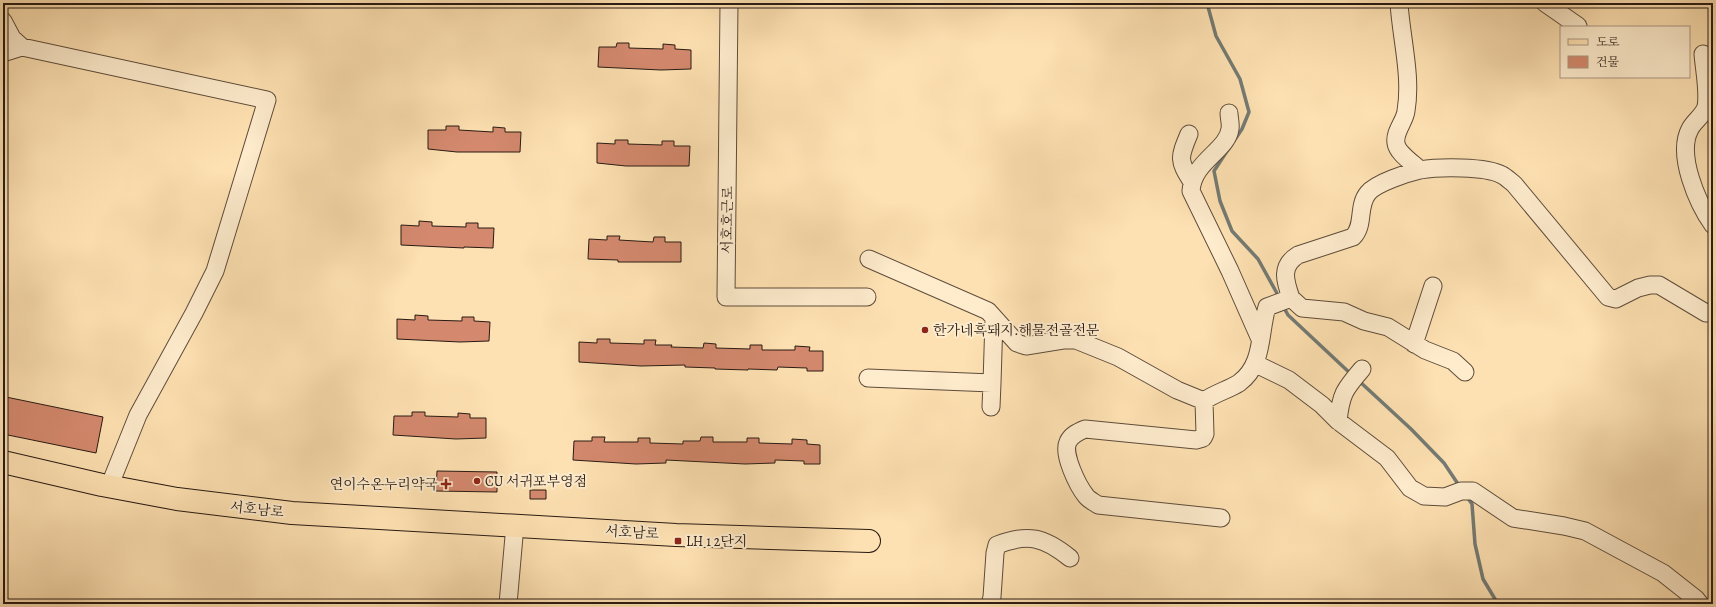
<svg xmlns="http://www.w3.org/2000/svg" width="1716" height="607" viewBox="0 0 1716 607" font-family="Alegreya,'Noto Serif KR',serif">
  <rect width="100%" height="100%" fill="#fee1b2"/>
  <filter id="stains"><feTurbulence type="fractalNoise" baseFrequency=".005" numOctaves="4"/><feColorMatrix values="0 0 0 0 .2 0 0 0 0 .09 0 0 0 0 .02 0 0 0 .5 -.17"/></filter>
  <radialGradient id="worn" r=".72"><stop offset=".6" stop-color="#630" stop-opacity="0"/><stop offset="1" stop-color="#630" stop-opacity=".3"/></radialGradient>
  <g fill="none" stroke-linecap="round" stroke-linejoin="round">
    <path stroke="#737b75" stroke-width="3.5" d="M1207 3 1216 36 1240 79 1249 112 1242 129 1234 141
      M1229 148 1214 171 1220 201 1232 231 1258 259 1279 297
      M1283 306 1288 315 1352 375
      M1358 380 1411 429 1444 463 1460 487
      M1467 497 1472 504 1475 544 1483 579 1498 604"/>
  </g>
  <path fill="#d4896e" stroke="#281a13" d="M617 43H629V48L663 49V44L675 45V49L691 50V69L661 70 598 67 599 47H616Z
    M446 126H459V130L493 132V127L505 128V132H521L520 152H457L428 149V130H446Z
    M615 140H628V144L662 145V141H674V146H690L689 166H626L597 163V143L615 144Z
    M419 221 432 222V226L466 227V223H478V228H494L493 248 464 247V248L401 245V225L419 226Z
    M607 236H620L619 240 653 242 654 237H665V242H681V262H618V260L588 259 589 239 607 240Z
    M415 315 428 316V320L462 321V317H474V321L490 322 489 341 460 342 397 339V319L415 320Z
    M597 339H610V343L644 344V340H656L655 345H672L671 347 703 348 704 343 716 344V348L750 349V345H762V350H795V346L810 347 809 351H823V371H807V368L778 367 777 370 748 369V370L715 369V368L685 367V365L641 366 579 362V342L597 343Z
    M6 397 103 417 96 453 3 434V411Z
    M412 412H425V416L458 417V413L470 414V418H486V438L456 439 393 435 394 416H412Z
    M592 437H605L604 442H638V438H650V443L683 444V441H700L701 437H713V442H747V438H759V443L792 444V439L807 440V444L820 445V464H804V461L775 460V463L745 464 666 460V463L636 464 573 460 574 441H592Z
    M437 471 497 472V492L436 491Z
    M530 490H546V499H530Z"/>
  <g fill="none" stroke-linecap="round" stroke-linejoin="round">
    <defs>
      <path id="minor" d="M729 3 726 297H867
        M1399 3C1401 37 1412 76 1406 111 1405 121 1394 132 1396 143 1397 153 1413 163 1420 170
        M1545 3 1578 26
        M3 21 12 38 22 47
        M3 53 22 47 267 100 215 271 194 313 138 415 109 487
        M1703 54C1704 68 1709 93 1706 107 1703 116 1694 121 1690 129 1676 155 1698 204 1713 225
        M1229 113C1229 118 1231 124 1230 129 1227 151 1193 161 1191 191L1230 271 1260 339
        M1189 134C1179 158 1178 160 1192 182
        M869 259 988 311 1017 343 1026 346 1063 340H1076L1118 357 1177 390 1204 401
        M1291 298C1285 281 1280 266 1298 255L1353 237C1365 225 1357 206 1368 193 1376 183 1407 173 1420 170 1438 167 1486 166 1502 175 1506 177 1510 181 1514 184L1608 297 1616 299 1638 288 1650 285H1659L1706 313 1713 312
        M1414 344 1433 286
        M1256 364 1289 380 1322 405 1338 421 1387 458 1410 488 1424 496 1445 497 1461 491H1473L1513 518 1564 526 1585 531 1663 573 1696 599 1700 604
        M868 378 992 383 994 319
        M991 407 992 383
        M1338 421C1341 394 1344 390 1362 369
        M1221 518 1098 505C1094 502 1089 500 1086 496 1078 486 1062 454 1068 442 1071 435 1078 432 1085 429L1196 440 1203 438 1205 434 1204 401C1215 393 1228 390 1239 383 1264 365 1259 333 1267 307L1291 298 1302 308 1344 312 1364 321 1388 327 1425 350 1453 361 1465 372
        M508 604 515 525
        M990 604 992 597 995 553 997 545C1028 533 1044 537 1070 558"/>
      <path id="major" d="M3 462 102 485 177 499 292 513 676 535 869 541"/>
    </defs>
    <use href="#minor" stroke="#5e4c3b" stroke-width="19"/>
    <use href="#major" stroke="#281a13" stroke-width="24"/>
    <use href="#minor" stroke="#feeccd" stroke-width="17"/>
    <use href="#major" stroke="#fee1b2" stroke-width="22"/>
  </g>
  <g fill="#8f2418" stroke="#feeccd" stroke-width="1.5">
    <circle cx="925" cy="330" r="4"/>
    <circle cx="477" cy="481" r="4"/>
    <path d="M444 478h4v4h4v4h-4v4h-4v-4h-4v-4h4z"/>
    <rect x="674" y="537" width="8" height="8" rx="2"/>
  </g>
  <g text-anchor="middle" stroke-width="4" stroke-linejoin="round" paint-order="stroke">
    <g font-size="14" fill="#281a13" stroke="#feeccd">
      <text transform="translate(727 220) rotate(-89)" y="5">서호호근로</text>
      <text transform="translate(257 509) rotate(6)" y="5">서호남로</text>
      <text transform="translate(632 532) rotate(3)" y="5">서호남로</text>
    </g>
    <g font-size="14" fill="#281a13" stroke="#feeccd" text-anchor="start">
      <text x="933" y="335">한가네흑돼지.해물전골전문</text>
      <text x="485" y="486">CU 서귀포부영점</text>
      <text x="438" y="489" text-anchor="end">연이수온누리약국</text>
      <text x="686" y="546">LH 1 2단지</text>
    </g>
  </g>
  <rect width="1716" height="607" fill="none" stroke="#fee1b2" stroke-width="16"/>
  <rect x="4" y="4" width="1708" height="599" fill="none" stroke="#281a13" stroke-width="2"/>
  <rect x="8" y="8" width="1700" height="591" fill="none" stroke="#281a13"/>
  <rect x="1560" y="26" width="130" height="52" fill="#feeccd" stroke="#a89883"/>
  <rect x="1568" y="39" width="20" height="6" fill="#fee1b2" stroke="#a89883"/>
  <text x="1596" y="46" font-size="12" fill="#281a13">도로</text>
  <rect x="1568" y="56" width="20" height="12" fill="#d4896e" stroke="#a89883"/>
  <text x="1596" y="66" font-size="12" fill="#281a13">건물</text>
  <rect width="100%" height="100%" filter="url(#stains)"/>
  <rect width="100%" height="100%" fill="url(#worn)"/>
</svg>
